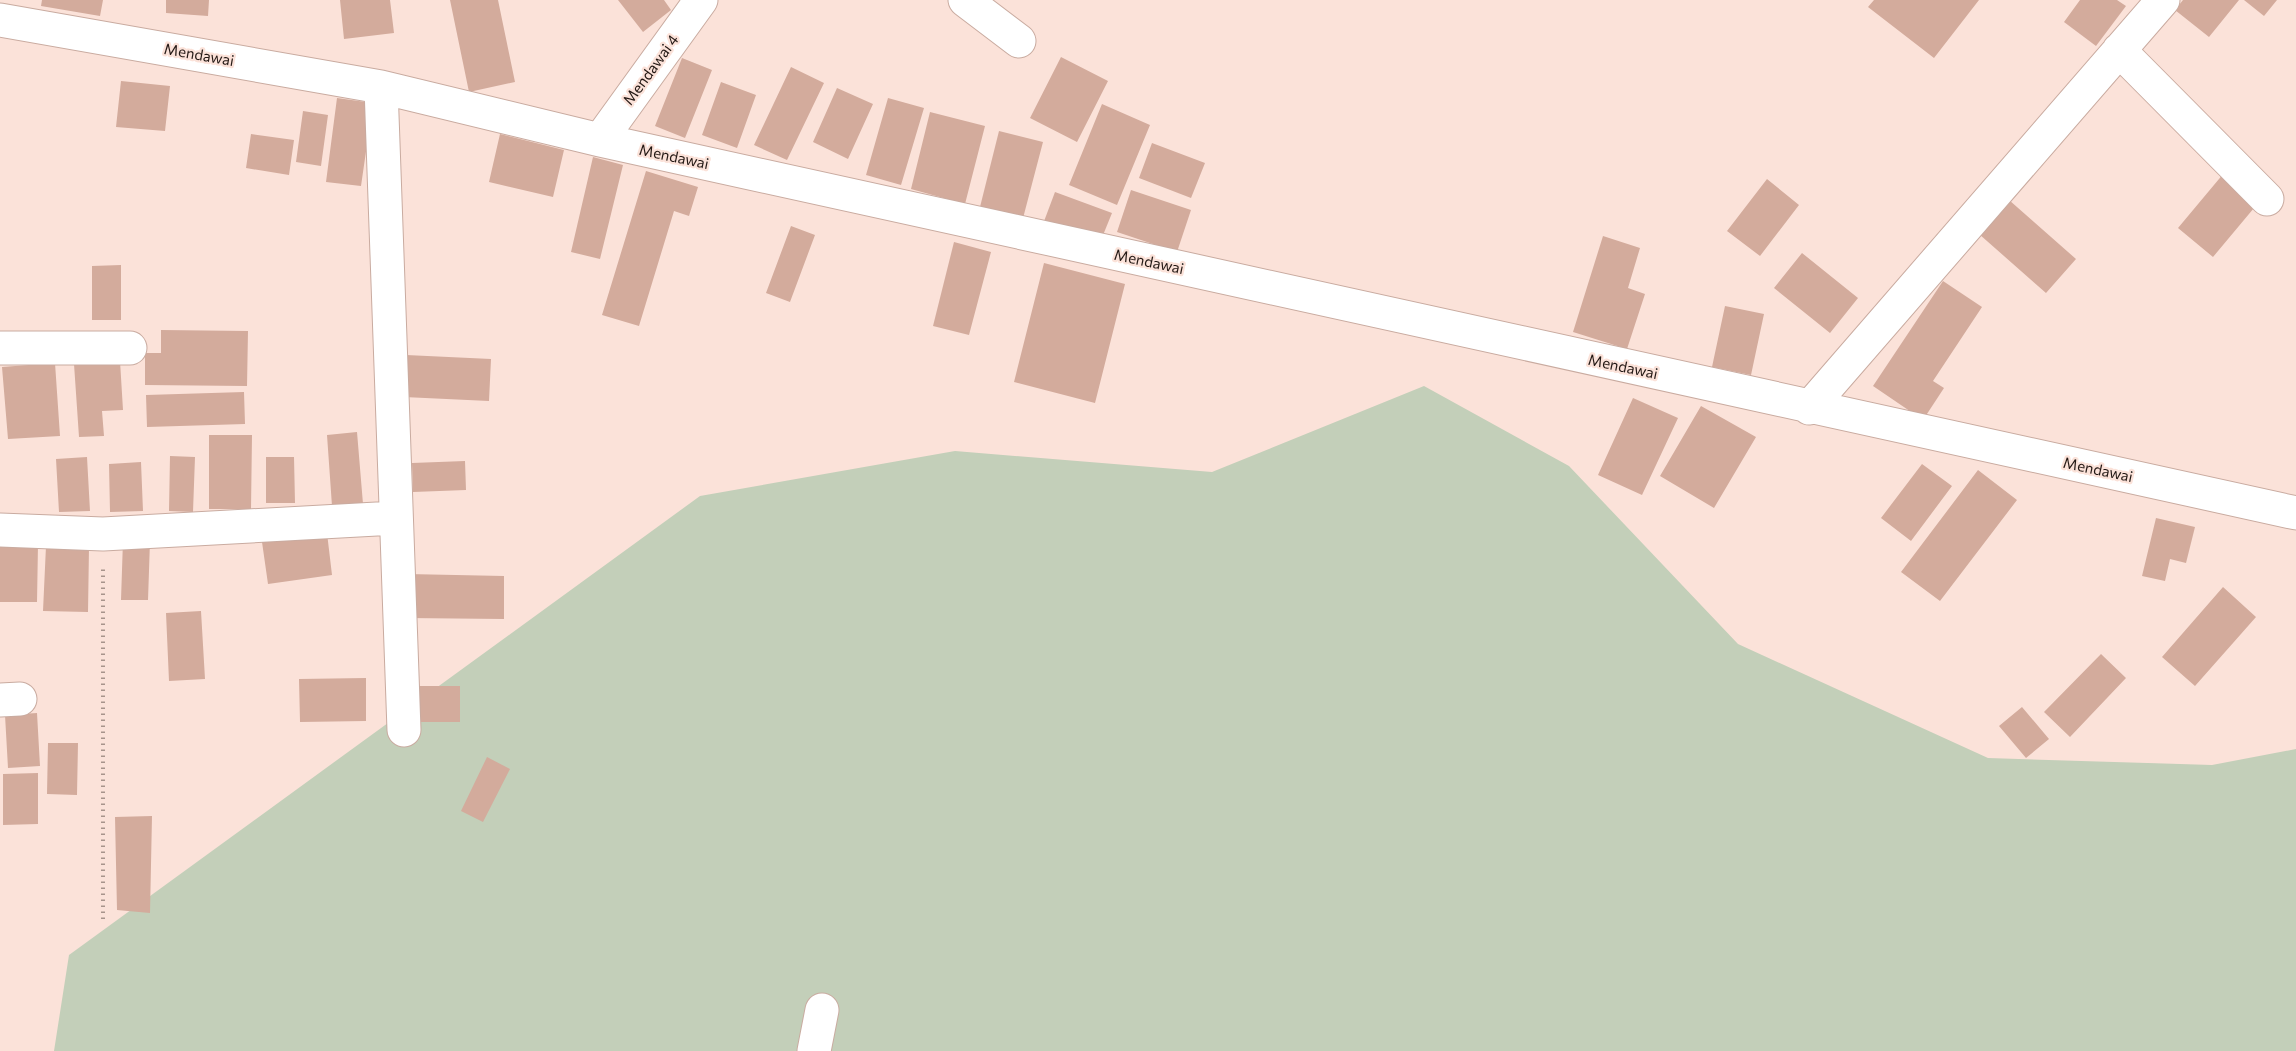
<svg xmlns="http://www.w3.org/2000/svg" width="2296" height="1051" viewBox="0 0 2296 1051" font-family="Commissioner,sans-serif">
  <rect width="100%" height="100%" fill="#fbe2d9"/>
  <path fill="#c3cfb9" d="M1424 386 1569 466 1738 644 1988 758 2212 765 2296 749V1051H54L69 955 700 496 955 451 1212 472Z"/>
  <path fill="#d3ab9c" d="M42 0H103L100 16 41 6Z
    M166 0H209L208 16 166 13Z
    M340 0H390L394 33 344 39Z
    M450 0H498L515 82 469 92Z
    M618 0H664L671 10 643 32Z
    M1874 0H1979L1934 58 1868 7Z
    M2080 0H2117L2126 6 2096 46 2064 22Z
    M2183 0H2239L2209 37 2175 10Z
    M2244 0H2277L2264 16Z
    M1061 57 1108 81 1077 142 1030 118Z
    M682 58 712 70 685 138 655 126Z
    M791 67 824 83 787 160 754 145Z
    M121 81 170 86 165 131 116 127Z
    M721 82 756 95 737 148 702 135Z
    M837 88 873 104 848 159 813 142Z
    M337 98 373 103 361 186 326 182Z
    M888 98 924 108 901 185 866 175Z
    M1102 104 1150 125 1117 205 1069 185Z
    M303 111 328 115 321 166 296 162Z
    M930 112 985 126 965 204 911 189Z
    M999 131 1043 142 1022 222 979 211Z
    M251 134 294 140 289 175 246 168Z
    M500 134 564 150 553 197 489 182Z
    M1152 143 1205 163 1191 198 1139 178Z
    M593 157 623 165 600 259 571 252Z
    M646 171 698 187 689 216 674 211 639 326 602 315Z
    M2224 173 2259 202 2213 257 2178 228Z
    M1767 179 1799 205 1760 256 1727 231Z
    M1131 190 1191 210 1177 252 1117 232Z
    M1055 192 1112 213 1099 245 1043 224Z
    M2009 200 2076 259 2046 293 1979 234Z
    M791 226 815 235 790 302 766 293Z
    M1603 236 1640 248 1628 288 1645 294 1627 349 1573 332Z
    M954 242 991 252 969 335 933 326Z
    M1802 253 1858 298 1830 333 1774 288Z
    M1044 263 1125 284 1095 403 1014 382Z
    M121 265V320H92V266Z
    M1943 281 1982 307 1933 381 1944 388 1923 420 1873 386Z
    M1725 306 1764 314 1751 375 1712 367Z
    M161 330 248 331 247 386 145 385V353H161Z
    M406 355 491 359 489 401 404 397Z
    M120 361 123 410 102 411 104 436 79 437 74 364Z
    M55 363 60 436 8 439 2 367Z
    M244 392 245 424 147 427 146 395Z
    M1633 398 1678 418 1642 495 1598 475Z
    M1701 406 1756 437 1714 508 1660 476Z
    M357 432 363 504 332 506 327 435Z
    M209 435H252L251 509H209Z
    M170 456 195 457 193 512 169 511Z
    M87 457 90 511 59 512 56 459Z
    M266 457H294L295 503H266Z
    M465 461 466 490 413 492 412 463Z
    M141 462 143 511 110 512 109 464Z
    M1922 464 1952 486 1911 541 1881 518Z
    M1978 470 2017 500 1940 601 1901 572Z
    M2156 518 2195 527 2186 563 2170 559 2165 581 2142 576Z
    M327 533 332 575 268 584 262 542Z
    M123 540 150 541 148 600H121Z
    M0 544H38L37 602H0Z
    M46 546 89 547 88 612 43 611Z
    M407 574 504 576V619L406 618Z
    M2223 587 2256 617 2195 686 2162 657Z
    M201 611 205 679 169 681 166 613Z
    M2101 654 2126 678 2070 737 2044 712Z
    M366 678V721L300 722 299 679Z
    M415 686H460V722H415Z
    M2022 707 2049 739 2026 758 1999 726Z
    M37 713 40 766 8 768 5 715Z
    M48 743H78L77 795 47 794Z
    M487 757 510 769 483 822 461 811Z
    M38 773V824L3 825V774Z
    M152 816 150 913 117 910 115 817Z"/>
  <g fill="none" stroke-linecap="round" stroke-linejoin="round">
    <defs>
      <path id="street" d="M965 0 1019 41
        M0 20 381 87 600 140 2296 513
        M2119 50 2267 199
        M381 87 404 730
        M600 140 701 0
        M0 348H130
        M1809 408 2163 0
        M0 530 103 534 395 518
        M0 700 20 699
        M814 1051 822 1010"/>
    </defs>
    <use href="#street" stroke="#c9aba0" stroke-width="35"/>
    <path stroke="#a7948c" stroke-width="4" stroke-dasharray="1.5 4.5" stroke-linecap="butt" d="M103 919V566"/>
    <use href="#street" stroke="#fff" stroke-width="33"/>
  </g>
  <g text-anchor="middle" stroke-width="4.5" stroke-linejoin="round" paint-order="stroke">
    <g font-size="15" fill="#231814" stroke="#fbe2d9">
      <text transform="translate(199 55) rotate(10)" y="5">Mendawai</text>
      <text transform="translate(651 70) rotate(-54)" y="5">Mendawai 4</text>
      <text transform="translate(674 157) rotate(12)" y="5">Mendawai</text>
      <text transform="translate(1149 262) rotate(12)" y="5">Mendawai</text>
      <text transform="translate(1623 367) rotate(12)" y="5">Mendawai</text>
      <text transform="translate(2098 470) rotate(12)" y="5">Mendawai</text>
    </g>
  </g>
</svg>
